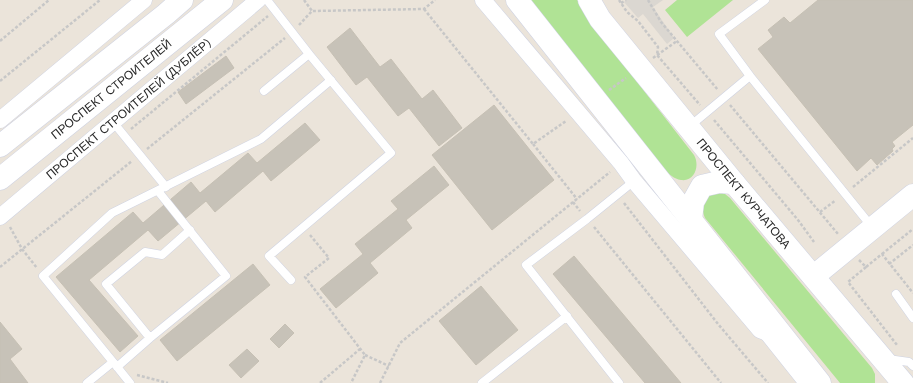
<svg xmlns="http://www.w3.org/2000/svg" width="913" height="383" viewBox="0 0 913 383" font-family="'Work Sans',sans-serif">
  <rect width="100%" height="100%" fill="#ebe4da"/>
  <path fill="#b0e395" d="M527 0H577L613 51 694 155C700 165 695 182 681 180 674 179 669 174 664 169Z
    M677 0H733L687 37 665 10Z
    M719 192 725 194 730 198 872 368 875 374V383H840L705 218C702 212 701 201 707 196 710 194 715 193 719 192Z"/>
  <path fill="#dbd7d1" d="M626 0H663L653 7 674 38 667 44 643 14 638 18 624 2Z"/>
  <path fill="#c7c2b8" stroke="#c6c0b4" d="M818 0H913V125L892 142 895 146 892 149 893 151 877 165 871 158 857 171 758 49 773 37 768 30 784 17 790 23Z
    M350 28 380 67 391 59 422 99 433 90 462 128 439 146 409 108 398 116 367 77 356 85 327 47Z
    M226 56 234 68 186 104 178 92Z
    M494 105 554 180 492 230 432 155Z
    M305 123 320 140 271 181 263 171 215 212 206 201 158 241 148 230 89 280 138 336 120 352 56 277 133 212 143 223 191 182 200 193 248 153 257 163Z
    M434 166 449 185 406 220 412 228 370 263 378 273 336 308 320 289 363 254 355 244 398 209 391 201Z
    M574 256 681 383H645L553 274Z
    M253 264 270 285 177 361 160 340Z
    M481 286 518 330 476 365 439 321Z
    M0 322 22 349 10 359 28 383H0Z
    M285 324 294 333 279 348 270 339Z
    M247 349 259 361 241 378 229 365Z"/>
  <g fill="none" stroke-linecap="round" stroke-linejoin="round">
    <defs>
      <path id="lane" d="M750 76 719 34 765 0
        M264 91 309 54 267 0
        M113 122 166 187
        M690 126 750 76 872 227
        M291 280 269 256 391 153 309 54
        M896 294 913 318
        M763 334 802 383
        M150 338 106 284 145 252 162 255 190 230
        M888 359 909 362 913 366
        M114 363 130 383
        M117 367 150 338 226 276 158 191
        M87 383 113 362 43 276 112 213 261 139 331 80
        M482 383 567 316
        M619 383 526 265 587 219 634 181"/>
      <g id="street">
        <path d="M483 0 621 163 634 181 760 330 785 340"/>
        <path d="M0 120 144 0"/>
        <path id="s1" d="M0 217 258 0"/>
      </g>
      <g id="secondary">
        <path d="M517 0 820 383"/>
        <path id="s2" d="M589 0 600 19 734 183 903 383"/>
        <path d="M0 146 166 14 182 0"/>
        <path id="s3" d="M0 179 222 0"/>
        <path d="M691 220 693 202 702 186 719 182 734 183"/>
        <path d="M814 276 913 195"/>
      </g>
    </defs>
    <use href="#lane" stroke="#cfd3e2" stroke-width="9"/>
    <use href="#street" stroke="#cfd3e2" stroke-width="17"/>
    <use href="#secondary" stroke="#cfd3e2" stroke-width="23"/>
    <path stroke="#c7c7c7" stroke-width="2.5" stroke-dasharray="3 2" stroke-linecap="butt" d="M304 0 312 11
      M619 0 627 12 638 21 658 47 657 55 700 105
      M648 0 661 22 718 90
      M621 3 626 0
      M424 9 533 144 566 121
      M299 25 312 11 424 9 435 0
      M0 41 49 0
      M653 58 677 41
      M0 81 100 0
      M609 90 626 78
      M730 105 838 234
      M714 120 798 220 814 242
      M131 129 268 16
      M533 144 577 199
      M147 149 285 38
      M853 187 913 138
      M573 202 580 211
      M624 203 718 324 768 383
      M820 212 836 200
      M10 227 22 249 37 268
      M594 227 721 383
      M310 235 329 258 305 277 365 355 351 383
      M882 254 913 229
      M859 260 866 267 882 254 913 293
      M889 264 913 245
      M0 267 132 161
      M866 267 848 282 897 345
      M365 355 389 366
      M137 375 168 383
      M320 383 360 349
      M380 383 400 343 610 172"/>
    <use href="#lane" stroke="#fff" stroke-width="8"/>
    <use href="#street" stroke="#fff" stroke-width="16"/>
    <use href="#secondary" stroke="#fff" stroke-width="22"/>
  </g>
  <g text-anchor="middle" stroke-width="4" stroke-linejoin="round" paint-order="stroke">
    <g font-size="12" fill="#292929" stroke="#fff">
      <text dy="4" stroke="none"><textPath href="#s3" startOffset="143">ПРОСПЕКТ СТРОИТЕЛЕЙ</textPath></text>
      <text dy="4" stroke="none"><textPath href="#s1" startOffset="168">ПРОСПЕКТ СТРОИТЕЛЕЙ (ДУБЛЁР)</textPath></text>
      <text dy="4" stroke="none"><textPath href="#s2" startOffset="248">ПРОСПЕКТ КУРЧАТОВА</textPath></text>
    </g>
  </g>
</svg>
